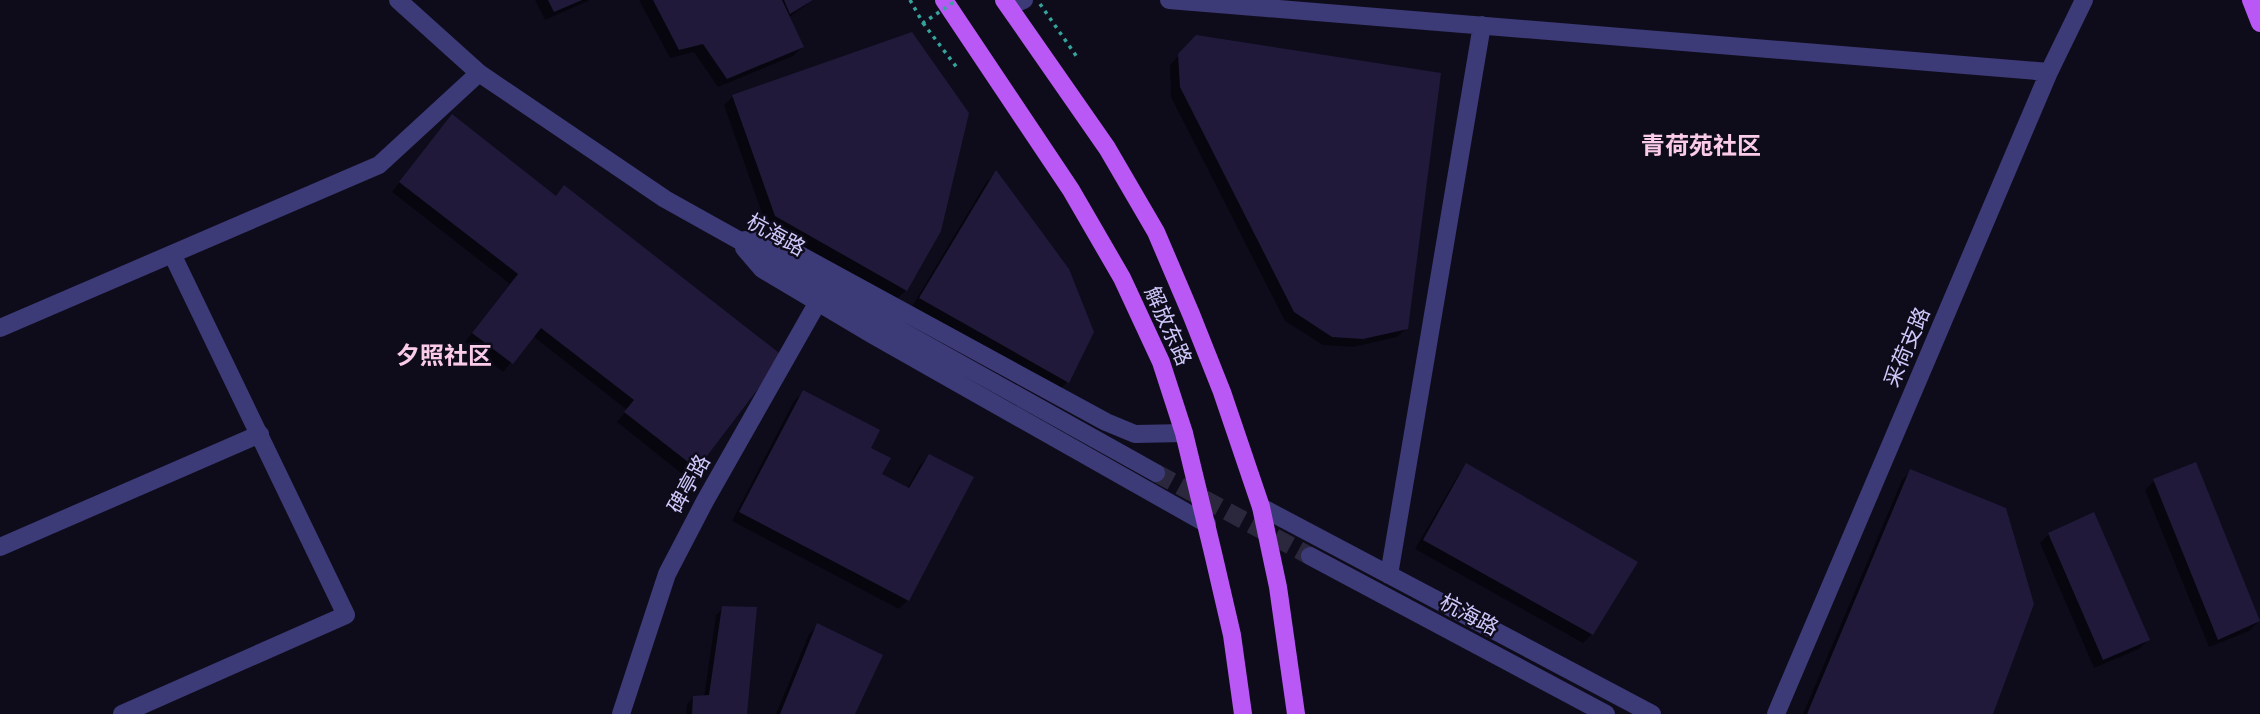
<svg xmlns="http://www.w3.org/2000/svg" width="2260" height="714" viewBox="0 0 2260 714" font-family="'Fira Sans Condensed','Noto Sans SC',sans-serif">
  <rect width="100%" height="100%" fill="#0e0c1b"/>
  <path fill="#0007" d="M535 0H590L545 20Z
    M639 0H813L788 18 802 47 793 56 718 87 694 52 670 58Z
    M1197 37 1407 328 1397 337 1353 347 1323 345 1285 321 1171 97 1170 65Z
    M733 96 940 231 906 290 897 299 766 225 724 105Z
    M452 117 555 197 781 357 686 477 617 422 627 410 533 336 503 372 465 342 510 284 392 192Z
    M996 173 1092 332 1067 382 1059 391 911 308 987 181Z
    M803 392 869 449 879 475 907 489 920 465 929 456 908 600 899 609 732 521 794 401Z
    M1467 466 1592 634 1583 643 1415 549 1458 475Z
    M1911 471 1991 714H1803L1902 480Z
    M2154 481 2258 622 2249 631 2209 647 2145 490Z
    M2049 534 2148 640 2139 649 2094 668 2040 543Z
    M723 608 746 714H686L687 704 693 698 704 697 716 615Z
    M818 625 853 714H776L809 634Z"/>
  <path fill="#20193a" d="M548 0H582L554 12Z
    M653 0H782L804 47 727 79 703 44 679 50Z
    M784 0H813L790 14Z
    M912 32 969 113 941 231 907 291 775 216 732 95Z
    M1196 35 1441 73 1408 329 1363 339 1332 337 1294 312 1180 87 1178 54Z
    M452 114 556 196 564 185 783 356 697 469 624 412 634 400 541 328 513 364 472 333 518 274 399 182Z
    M996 170 1069 269 1094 332 1069 383 919 298Z
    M803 390 880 430 871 448 891 458 882 474 909 488 929 454 974 477 909 601 739 512Z
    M2196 462 2260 621 2218 640 2153 479Z
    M1466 463 1638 562 1593 635 1423 540Z
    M1910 469 2006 508 2034 604 1993 714H1807Z
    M2094 512 2150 640 2103 660 2048 533Z
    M722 606 757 607 747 714H692L693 696 709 695Z
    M817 623 883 655 855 714H780Z"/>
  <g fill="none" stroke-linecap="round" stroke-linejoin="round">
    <path stroke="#2b283d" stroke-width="18" stroke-dasharray="18 9" stroke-linecap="butt" d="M1156 473 1310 556"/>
    <path stroke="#34a49d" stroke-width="3.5" stroke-dasharray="3.5 5" stroke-linecap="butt" d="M1040 4 1077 57
      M923 23 958 69"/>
    <path stroke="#3c3a77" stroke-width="18" d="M398 0 479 73 665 199 1156 473
      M1169 0 2049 72
      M1009 6 1024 0
      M745 240 776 242 1106 422 1135 434 1184 433
      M744 248 762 269 873 335 1207 524
      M0 328 379 165 479 73
      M1261 507 1652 714
      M0 547 260 434
      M1310 556 1606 714
      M1389 575 1482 25
      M122 714 346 615 172 254
      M621 714 667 574 705 501 823 293
      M1776 714 2049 72 2084 0"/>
    <path stroke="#b958f4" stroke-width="18" d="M944 0 1071 190 1122 278 1161 362 1184 433 1213 553 1232 635 1243 714
      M1004 0 1107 148 1156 232 1191 314 1222 392 1261 507 1278 587 1296 714
      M2251 0 2260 23"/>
    <path stroke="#34a49d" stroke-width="3.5" stroke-dasharray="3.5 5" stroke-linecap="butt" d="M910 0 923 23 957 0"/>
  </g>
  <g text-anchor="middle" stroke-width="5" stroke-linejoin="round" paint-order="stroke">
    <g font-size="21" fill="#cfc9fb" stroke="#0e0c1b">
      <text transform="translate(776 235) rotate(29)" y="7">杭海路</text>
      <text transform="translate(1168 326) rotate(66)" y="7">解放东路</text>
      <text transform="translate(1907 347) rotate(-67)" y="7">采荷支路</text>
      <text transform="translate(689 484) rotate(-61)" y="7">碑亭路</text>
      <text transform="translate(1469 615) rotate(28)" y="7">杭海路</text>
    </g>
    <g font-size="24" font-weight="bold" fill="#fbcbea" stroke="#0e0c1b">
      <text x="1701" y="154">青荷苑社区</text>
      <text x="444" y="364">夕照社区</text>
    </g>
  </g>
</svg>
